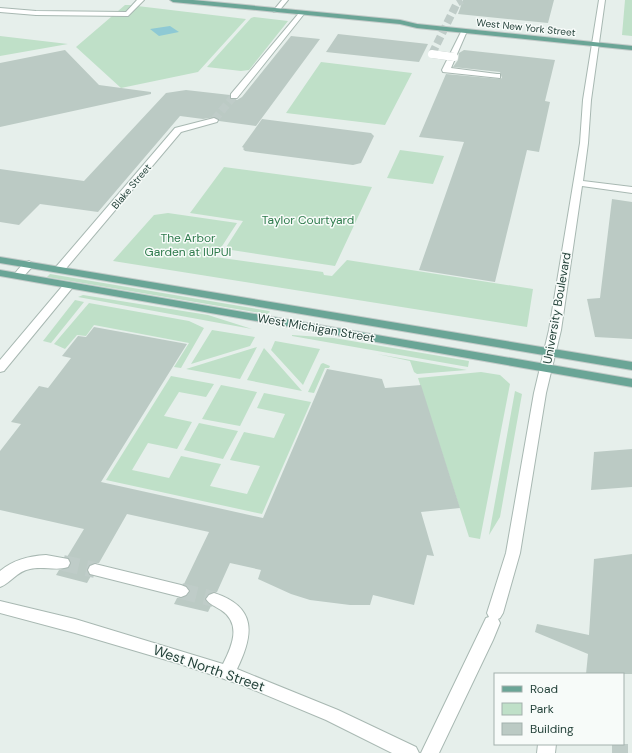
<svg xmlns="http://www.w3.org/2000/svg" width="632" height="753" viewBox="0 0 632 753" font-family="'DM Sans',sans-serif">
  <rect width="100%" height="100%" fill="#e6efeb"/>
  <path fill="#bfe0c8" d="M625 0H632V36L622 35Z
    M125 5H129L246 19 198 72 121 88 76 47Z
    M254 17 288 21 249 70 241 71 207 67 251 18Z
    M0 36 68 44 0 56Z
    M321 62 412 73 385 125 286 113Z
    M400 150 444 156 433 184 387 178Z
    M224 167 372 187 335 266 225 249 243 221 190 213Z
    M168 213 237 223 215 257 323 272 324 275 332 276 347 260 533 289 527 327 113 261 154 215Z
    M50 274 269 311 270 312 267 314 47 277Z
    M83 295 208 315 252 329 78 297Z
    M75 300 84 302 51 343 43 341Z
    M89 303 189 321 204 328 181 368 174 367 189 343 94 325 86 336 77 335 65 349 54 344Z
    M212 330 255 337 250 346 191 364Z
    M292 335 334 338 469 361 468 367 292 336Z
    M275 341 320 349 303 385 271 350Z
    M257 347 240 379 186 369Z
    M264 348 302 391 247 380Z
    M377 354 467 370 417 374 414 372 410 361Z
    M323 363 330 366 329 368H325L314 393 308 392 321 364Z
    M481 372 500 375 510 384 480 539 469 537 418 378Z
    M171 376 214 384 206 397 179 392 164 416 192 422 177 449 148 443 132 470 169 478 181 456 221 464 210 486 247 494 260 466 230 460 244 432 274 438 285 414 257 408 264 393 311 402 262 514 106 480Z
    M221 385 257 392 240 426 202 419Z
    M515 391 522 394 500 517 489 535Z
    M199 423 238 431 223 459 184 450Z"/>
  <path fill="#8ec9d4" d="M170 26 179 32 159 36 150 29Z"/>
  <path fill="#bbcac4" d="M463 0H554L548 23 458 14Z
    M338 34 428 44 419 62 326 52Z
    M291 36 320 39 256 126 219 121V119L215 117 203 119 180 116 98 212 40 204 19 225 0 222V169L84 181 166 93 186 90 230 95V99L237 100 242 97Z
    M65 50 99 85 151 92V94L0 127V63Z
    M464 50 555 60 545 101 550 102 539 152 527 150 495 282 419 270 464 142 419 137 446 74 500 79 502 78 500 72 453 67 458 60 459 53Z
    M262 119 371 133 374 136 361 163 353 165 245 151 243 149 244 148 242 147Z
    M612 199 632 202V339L595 337 587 299 600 298Z
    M94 327 187 344 101 482 263 518 327 369 382 379 385 388 421 385 460 508 421 512 434 556 427 555 414 605 373 595 370 605H350L310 600 291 594 258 579 261 570 230 563 217 592 208 594 205 598 211 606 208 612 174 604 177 598 187 596 190 592 187 586 184 584 209 532 127 514 99 563H94L89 565 87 571 91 576 87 583 56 575 59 570 69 568 71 562 67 557 84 529 0 510V451L21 424 11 422 39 386 48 388 71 358 62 356 78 336 86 337Z
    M632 449V487L591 490 594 452Z
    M632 554V674H586L588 654 535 632 537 624 589 635 594 559Z"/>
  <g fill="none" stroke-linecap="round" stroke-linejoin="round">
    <path stroke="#bfccc8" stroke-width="8" stroke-dasharray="8 3.5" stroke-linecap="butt" d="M432 54 457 3 462 0
      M214 120 234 96"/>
    <path stroke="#bfccc8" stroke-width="16" stroke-dasharray="16 8" stroke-linecap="butt" d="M63 563 95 570
      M181 591 214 599
      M620 744V753"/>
    <defs>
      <path id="minor" d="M137 0H144L128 16 36 15 0 12V8L36 11 126 12Z
        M282 0H288L278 12H274L273 11Z
        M599 0H605L591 100 588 143 583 181 632 187V193L582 186 561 330 546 393 520 553 503 613 500 618 498 619 500 623 493 640 439 753H421L486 618 489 617 487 613 506 553 534 393 549 330 580 143 583 100Z
        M299 13 304 14 237 98H231V94Z
        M462 30 467 31 451 68 497 74H500V78L443 72 442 70Z
        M214 118 218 120 217 122 181 132 63 272H55L54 270 55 268 175 128Z
        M29 261 34 264 33 266 22 278H14L13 276C17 271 22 263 29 261Z
        M69 282 74 285 73 287 4 371 0 372V360L65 283Z
        M46 555 68 559 70 563 68 567C57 571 42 566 30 569 17 571 11 583 0 587V571C13 560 29 556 46 555Z
        M95 564 181 585 186 587 189 591 186 595 181 597 90 574 88 570 90 566Z
        M214 593C257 607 254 634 237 669L338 710 416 747 419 753H392L326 720 242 685 180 664 75 633 0 613V601L75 619 223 664C232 646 242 624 221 610 215 606 210 605 206 599L209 595Z
        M538 744H556L555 753H537Z"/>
      <path id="major" d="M170 0H193L400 20 417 24 632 46V50L417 28 400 24 173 2Z
        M0 257 632 362V370L0 263Z
        M0 270 632 379V387L0 276Z"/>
    </defs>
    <use href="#minor" stroke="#a8b8b2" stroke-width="2"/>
    <use href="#major" stroke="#c2cac8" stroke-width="2"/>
    <use href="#minor" fill="#fff" fill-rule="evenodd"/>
    <use href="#major" fill="#6aa596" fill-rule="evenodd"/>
    <defs>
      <path id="minor-bridge" d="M432 54 454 57"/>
    </defs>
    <use href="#minor-bridge" stroke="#a8b8b2" stroke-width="8" stroke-linecap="butt"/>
    <use href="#minor-bridge" stroke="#fff" stroke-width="8"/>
  </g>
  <g text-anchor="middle" stroke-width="3" stroke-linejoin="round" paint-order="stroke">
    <g font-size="10" fill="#24423a" stroke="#f7fbf9">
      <text transform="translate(526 27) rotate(6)" y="4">West New York Street</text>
      <text transform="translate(131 186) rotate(-50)" y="4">Blake Street</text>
    </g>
    <g font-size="12" fill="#2d7a4b" stroke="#f7fbf9">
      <text x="308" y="224">Taylor Courtyard</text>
      <text x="188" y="242">The Arbor<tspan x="188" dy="14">Garden at IUPUI</tspan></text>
    </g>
    <g font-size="12" fill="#24423a" stroke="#f7fbf9">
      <text transform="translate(557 308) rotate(-80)" y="4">University Boulevard</text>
      <text transform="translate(316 328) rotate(10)" y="4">West Michigan Street</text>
    </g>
    <g font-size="14" fill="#24423a" stroke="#f7fbf9">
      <text transform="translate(209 668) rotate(19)" y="5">West North Street</text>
    </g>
  </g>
  <rect x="494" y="673" width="130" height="72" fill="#f7fbf9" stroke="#a3b1ad"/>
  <rect x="502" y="686" width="20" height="6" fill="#6aa596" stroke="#a3b1ad"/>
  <text x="530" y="693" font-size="12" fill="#24423a">Road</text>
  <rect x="502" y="703" width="20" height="12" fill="#bfe0c8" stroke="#a3b1ad"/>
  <text x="530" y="713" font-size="12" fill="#24423a">Park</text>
  <rect x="502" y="723" width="20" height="12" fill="#bbcac4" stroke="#a3b1ad"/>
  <text x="530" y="733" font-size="12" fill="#24423a">Building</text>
</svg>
